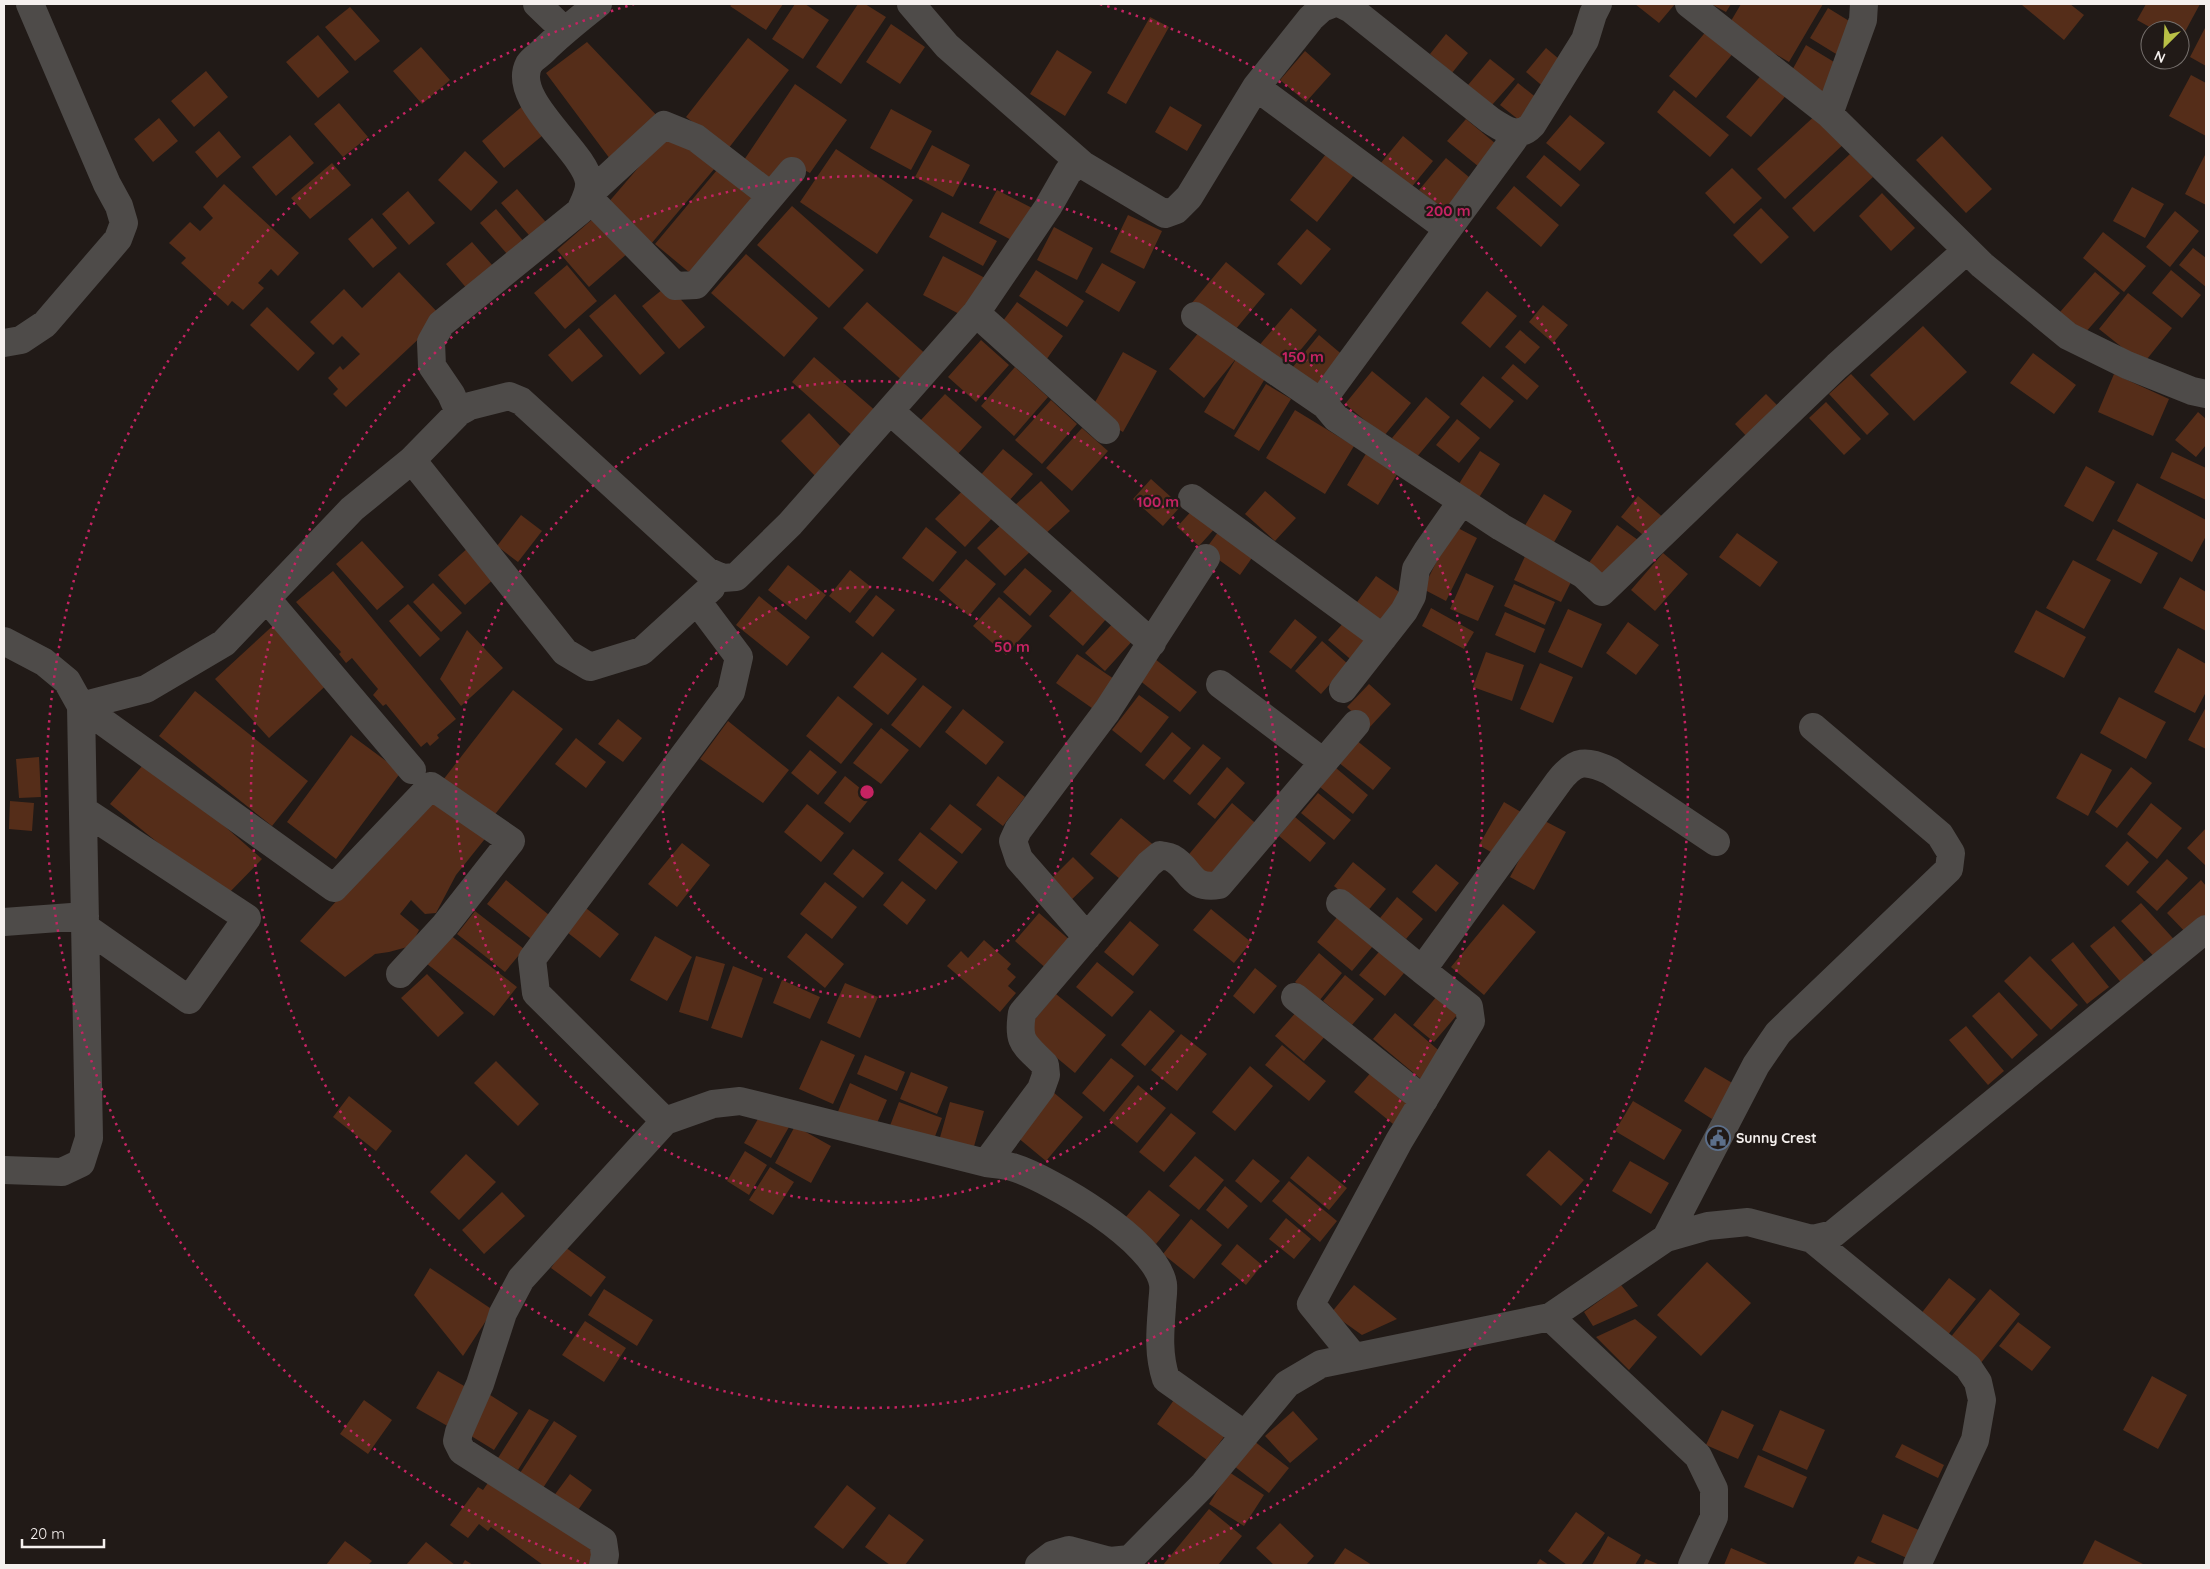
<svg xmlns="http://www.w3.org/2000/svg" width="2210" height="1569" viewBox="0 0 2210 1569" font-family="Quicksand,sans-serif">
  <rect width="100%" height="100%" fill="#211a17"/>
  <path fill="#552d19" d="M732 4H783L766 30 730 6Z
    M795 4H805L829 20 803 59 772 39Z
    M858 4H865L886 17 841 84 816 67Z
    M1635 4H1675L1659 23Z
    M1711 4H1731L1726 12Z
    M1741 4H1823L1789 62 1728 26Z
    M2023 4H2070L2084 15 2064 40 2022 5Z
    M2146 4H2200L2180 41V30H2155L2137 20Z
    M350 7 380 41 355 61 325 27Z
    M1828 8 1859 27 1841 57 1810 38Z
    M1150 17 1169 27 1126 104 1107 93Z
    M891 24 925 47 900 84 866 62Z
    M2206 26V66L2190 57Z
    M1708 29 1735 51 1696 98 1669 76Z
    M1446 34 1468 53 1452 73 1430 54Z
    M318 35 349 72 318 98 286 62Z
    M748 38 789 70 728 149 686 117Z
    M587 42 660 119 613 163 546 73Z
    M1806 45 1839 65 1822 93 1790 74Z
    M421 47 450 80 422 104 393 71Z
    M1546 48 1566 65 1546 89 1526 72Z
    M1057 50 1092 72 1065 116 1030 94Z
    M1305 51 1331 74 1306 102 1280 80Z
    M1490 59 1515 79 1492 105 1468 85Z
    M206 71 228 97 194 127 171 101Z
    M1763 73 1788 93 1751 137 1726 117Z
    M2191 75 2206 83V136L2169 116Z
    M1518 83 1543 103 1524 124 1500 105Z
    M795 84 847 120 810 173 789 162 772 182 744 160Z
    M1674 90 1729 135 1710 157 1657 112Z
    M339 103 368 137 343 157 314 124Z
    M526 103 549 130 504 168 482 141Z
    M1170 106 1202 125 1187 151 1155 132Z
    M891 109 932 131 911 170 870 148Z
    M1819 112 1847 141 1785 199 1757 169Z
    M1570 115 1605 143 1580 171 1546 143Z
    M159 118 178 141 153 162 134 139Z
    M1466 119 1502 149 1484 171 1447 141Z
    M219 131 241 157 217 178 195 152Z
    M669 132 715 168 651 244 607 204Z
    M290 135 314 163 276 196 252 167Z
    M1403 136 1433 161 1410 189 1380 164Z
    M1942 136 1992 189 1966 213 1916 160Z
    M932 145 970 165 953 197 915 177Z
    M836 149 913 200 877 254 800 202Z
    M465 151 498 182 471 211 438 180Z
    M2206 153V205L2185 194Z
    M1326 154 1354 175 1317 222 1290 200Z
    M1850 154 1873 177 1814 232 1792 208Z
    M1544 155 1580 185 1561 207 1526 177Z
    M1446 158 1475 182 1448 214 1419 190Z
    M332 163 351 185 310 219 291 198Z
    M722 164 763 198 696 278 655 244Z
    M1732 168 1762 198 1734 224 1705 193Z
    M224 184 299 253 278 276 271 269 258 283 264 288 243 310 232 301 228 306 181 263 186 258 169 243 190 222 200 231 213 218 203 207Z
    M1514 186 1559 225 1541 247 1496 208Z
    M2132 187 2164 204 2145 238 2113 221Z
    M517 189 551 228 535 242 501 203Z
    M997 190 1036 210 1019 244 979 223Z
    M408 191 435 223 409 245 382 214Z
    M1882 193 1915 228 1891 251 1859 216Z
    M792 206 864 270 829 308 757 245Z
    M1761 208 1789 237 1761 264 1733 235Z
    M496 209 531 250 515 263 480 223Z
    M2175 211 2199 231 2170 267 2146 247Z
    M942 212 997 241 983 266 929 237Z
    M1128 215 1162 231 1144 269 1110 252Z
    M596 216 628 253 589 287 557 250Z
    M372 218 397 248 373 268 348 239Z
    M1054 227 1093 248 1077 280 1037 260Z
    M1307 229 1331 249 1301 285 1277 264Z
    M2103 232 2146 266 2124 292 2083 258Z
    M472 242 500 274 474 297 446 264Z
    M2193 248 2206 258V287L2179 265Z
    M746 254 818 318 784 357 711 293Z
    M943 256 985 278 965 317 923 295Z
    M1226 262 1265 294 1230 336 1191 304Z
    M1102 263 1136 282 1119 312 1085 292Z
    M567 265 597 301 565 329 534 293Z
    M1036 270 1084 301 1067 327 1019 296Z
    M2171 270 2201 295 2182 318 2152 293Z
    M399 272 442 317 346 407 333 394 338 389 328 378 340 366 343 370 360 354 342 336 333 345 310 322 344 289 362 308Z
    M2095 272 2120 293 2085 333 2060 312Z
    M668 285 705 327 679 349 642 306Z
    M1487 291 1517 316 1490 348 1461 323Z
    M2128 293 2172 328 2143 364 2099 329Z
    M615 294 665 353 640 375 589 316Z
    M867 302 929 357 905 383 843 328Z
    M1017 302 1063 336 1044 363 997 329Z
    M1543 305 1568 325 1553 343 1529 322Z
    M267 307 315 353 298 371 250 325Z
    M1291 308 1317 330 1284 370 1257 348Z
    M1204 326 1239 355 1204 398 1169 369Z
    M1923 326 1967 372 1914 421 1870 375Z
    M579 328 603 356 572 382 548 355Z
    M1520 330 1540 347 1525 364 1505 347Z
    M1319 335 1345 357 1318 390 1292 368Z
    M981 340 1009 365 976 402 948 377Z
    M1123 352 1157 371 1123 432 1089 413Z
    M2033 353 2076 385 2054 414 2010 383Z
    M814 357 878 413 856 439 792 382Z
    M1236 359 1266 377 1234 430 1204 412Z
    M1513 364 1539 386 1527 400 1501 378Z
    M1015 367 1048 397 1014 436 981 406Z
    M1372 371 1411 403 1384 436 1345 404Z
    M1851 374 1889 414 1867 435 1829 394Z
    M2114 374 2169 399 2153 436 2098 412Z
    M1483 376 1514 401 1490 429 1460 404Z
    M1266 384 1291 399 1259 451 1234 436Z
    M945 394 982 427 957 455 920 421Z
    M1766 394 1782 410 1750 440 1735 424Z
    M1426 397 1450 417 1416 458 1392 438Z
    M1051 400 1077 424 1042 464 1015 440Z
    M1826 402 1861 439 1844 455 1809 418Z
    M1295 410 1354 446 1325 494 1266 458Z
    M2198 412 2206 419V445L2196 457 2175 440Z
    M809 413 846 452 818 479 781 441Z
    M1457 419 1480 438 1459 463 1436 445Z
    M1082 428 1108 451 1072 491 1046 468Z
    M1003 449 1033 474 1008 502 979 477Z
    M1480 451 1500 464 1475 504 1455 490Z
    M1367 452 1399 471 1378 505 1347 485Z
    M2172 452 2206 468V500L2160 478Z
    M2086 466 2115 482 2093 522 2064 506Z
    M1151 479 1181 506 1163 526 1133 499Z
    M1041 481 1070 511 1042 537 1013 507Z
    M2137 483 2206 520V536L2192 562 2117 521Z
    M967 486 997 513 965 547 935 519Z
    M1265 491 1296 518 1275 541 1245 514Z
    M1544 494 1572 511 1553 544 1524 527Z
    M1638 496 1665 519 1648 539 1621 517Z
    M1195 507 1217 526 1199 546 1177 527Z
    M521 515 542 531 518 562 497 546Z
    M1008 518 1036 546 1005 576 977 548Z
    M1617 525 1638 540 1606 584 1585 568Z
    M1454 526 1477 538 1446 601 1423 589Z
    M926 527 957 552 933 582 902 558Z
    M1221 528 1256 552 1240 575 1205 550Z
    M2113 529 2158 553 2141 584 2096 560Z
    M1737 533 1778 562 1760 587 1719 557Z
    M362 541 404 587 377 610 336 564Z
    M470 546 497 576 465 605 438 575Z
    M1527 552 1575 574 1561 602 1514 580Z
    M1663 553 1688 574 1655 611 1631 590Z
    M966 559 996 584 969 616 939 590Z
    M2073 560 2111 580 2084 629 2046 608Z
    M788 565 826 595 806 620 768 590Z
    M1025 568 1052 591 1030 616 1003 592Z
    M850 570 871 587 850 613 829 596Z
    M333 571 456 719 437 735 439 738 430 746 427 742 421 747 386 704 383 706 373 695 378 689 352 658 346 663 339 654 341 652 296 602Z
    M1466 573 1494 586 1478 621 1450 609Z
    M1376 576 1408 598 1384 631 1352 609Z
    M2180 577 2206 592V631L2163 608Z
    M433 583 462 613 441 632 413 602Z
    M1514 584 1555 602 1545 625 1504 606Z
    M1073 589 1107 618 1083 646 1049 616Z
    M876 595 895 610 873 637 855 622Z
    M759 596 810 637 787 666 736 625Z
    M999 597 1032 626 1006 655 973 626Z
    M408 604 440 639 420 657 389 621Z
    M1431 608 1474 632 1464 649 1422 626Z
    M1568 609 1602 624 1582 668 1548 652Z
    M2036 610 2086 637 2064 678 2014 652Z
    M1505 612 1545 629 1535 653 1495 635Z
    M1295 619 1317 637 1291 669 1269 652Z
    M1346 620 1372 643 1355 663 1328 640Z
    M278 621 332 680 269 738 215 679Z
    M1115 621 1135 638 1105 671 1085 653Z
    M1628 622 1659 645 1636 675 1606 653Z
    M467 630 503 668 461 706 440 679Z
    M1322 641 1348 664 1321 694 1295 671Z
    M2178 648 2206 664V692L2195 713 2154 692Z
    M882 652 917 679 888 715 853 687Z
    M1486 652 1524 665 1512 701 1473 687Z
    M1077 654 1120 683 1099 713 1056 683Z
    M1155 659 1197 692 1180 712 1139 680Z
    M1540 663 1573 677 1553 723 1520 709Z
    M1369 684 1391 704 1369 728 1347 707Z
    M923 685 952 707 920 748 891 725Z
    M513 690 563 729 492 818 443 780Z
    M195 691 308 781 272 826 159 736Z
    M1139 695 1169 717 1141 753 1112 730Z
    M838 696 873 724 841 764 806 736Z
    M2119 697 2166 722 2146 759 2100 733Z
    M2206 707V749L2188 740Z
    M963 709 1004 742 986 765 945 732Z
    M618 719 642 738 623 762 598 744Z
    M728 721 789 770 763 803 700 759Z
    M881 728 909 750 881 784 853 763Z
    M1172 732 1191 748 1164 780 1145 765Z
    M351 735 401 772 336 859 287 822Z
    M576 738 606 762 586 788 555 764Z
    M1356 740 1391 768 1373 790 1338 762Z
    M1203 744 1221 758 1190 795 1173 781Z
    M810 750 837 772 818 795 791 773Z
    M2081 753 2112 770 2088 816 2056 798Z
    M39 757 41 797 19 798 16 759Z
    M148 759 262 859 225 897 110 804Z
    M1227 767 1245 783 1215 819 1197 804Z
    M2131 767 2152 783 2117 828 2095 812Z
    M1336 768 1368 795 1353 814 1320 787Z
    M845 776 871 797 850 823 824 803Z
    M998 776 1025 797 1003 826 976 805Z
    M1318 793 1351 820 1334 840 1301 813Z
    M431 797 488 835 456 875 436 913 425 914 411 900 400 914 419 930 411 946 389 952 375 954 345 977 300 941Z
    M10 801 34 803 32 831 9 829Z
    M1504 802 1526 815 1501 858 1479 845Z
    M1232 803 1260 827 1214 883 1185 859Z
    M2151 803 2182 828 2157 859 2127 834Z
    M807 804 844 833 821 862 784 832Z
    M950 804 982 829 962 854 930 829Z
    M1295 817 1326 843 1310 862 1279 836Z
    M1121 818 1156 847 1126 884 1090 854Z
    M1541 819 1566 832 1534 890 1510 877Z
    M2206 828V866L2187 848Z
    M920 832 958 862 936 890 898 860Z
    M2127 841 2149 862 2128 886 2105 866Z
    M682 843 710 865 677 907 648 884Z
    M853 849 884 873 863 898 833 874Z
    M1073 857 1094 878 1066 905 1046 884Z
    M2167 859 2188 878 2157 911 2136 892Z
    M1353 862 1386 889 1366 913 1334 886Z
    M1436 864 1459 883 1436 912 1412 892Z
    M506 880 554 919 535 942 487 904Z
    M2201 880 2206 886V923L2191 938 2167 913Z
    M902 881 926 900 907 925 883 905Z
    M825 882 857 907 832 939 800 914Z
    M1397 897 1423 919 1406 939 1380 918Z
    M2141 903 2180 946 2160 963 2121 921Z
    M1503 904 1536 932 1484 995 1451 967Z
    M582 905 619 934 600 958 563 929Z
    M1211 909 1251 942 1234 963 1193 930Z
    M1343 910 1378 940 1352 971 1317 942Z
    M475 911 524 949 505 972 457 934Z
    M1039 913 1072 942 1048 970 1015 941Z
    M1130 921 1159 945 1133 976 1104 952Z
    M2114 926 2148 966 2124 986 2090 946Z
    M445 931 517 987 494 1016 422 960Z
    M806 933 844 964 825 988 787 957Z
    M655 936 692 957 667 1001 630 980Z
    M984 940 1011 964 1007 969 1016 977 1008 986 1016 993 1000 1012 947 966 961 951 968 958Z
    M2073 942 2109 987 2087 1004 2051 960Z
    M1384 946 1409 967 1385 996 1359 975Z
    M1319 953 1342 973 1319 1001 1295 982Z
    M696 956 725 964 708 1021 679 1012Z
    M2030 956 2078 1005 2051 1030 2004 981Z
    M1097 962 1134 992 1112 1017 1076 987Z
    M733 966 763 978 742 1038 711 1028Z
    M1255 968 1277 986 1254 1014 1233 996Z
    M427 974 464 1013 438 1037 401 998Z
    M1345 975 1374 999 1352 1025 1323 1001Z
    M782 980 820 997 810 1019 773 1003Z
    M845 983 878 997 860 1038 827 1023Z
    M1442 990 1463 1008 1434 1042 1413 1025Z
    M1999 992 2038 1035 2012 1059 1972 1016Z
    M1056 994 1106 1035 1075 1073 1025 1031Z
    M1150 1010 1175 1031 1145 1066 1121 1045Z
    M1298 1010 1327 1034 1304 1061 1275 1036Z
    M1395 1013 1443 1054 1422 1080 1373 1039Z
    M1966 1026 2004 1071 1988 1085 1949 1040Z
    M1181 1034 1207 1054 1177 1091 1151 1070Z
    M821 1040 855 1055 833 1104 799 1089Z
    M1282 1045 1326 1081 1309 1101 1265 1065Z
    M865 1055 905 1072 897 1091 857 1074Z
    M1111 1058 1134 1076 1104 1112 1082 1093Z
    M496 1061 539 1104 518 1126 474 1083Z
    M1250 1066 1273 1086 1235 1131 1212 1112Z
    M1705 1067 1734 1084 1712 1119 1684 1101Z
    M1373 1070 1412 1102 1393 1124 1354 1092Z
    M911 1072 948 1087 937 1114 900 1099Z
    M850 1083 887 1100 874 1130 837 1114Z
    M1138 1085 1166 1108 1137 1143 1109 1120Z
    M1053 1092 1083 1117 1046 1161 1017 1137Z
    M349 1096 392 1131 376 1151 333 1117Z
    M1633 1101 1682 1130 1664 1160 1615 1131Z
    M899 1102 942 1118 931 1147 888 1131Z
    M950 1102 984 1111 971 1157 937 1148Z
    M762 1112 789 1127 771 1158 744 1143Z
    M1171 1113 1196 1133 1164 1172 1139 1152Z
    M795 1126 831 1146 811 1183 775 1163Z
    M1549 1150 1584 1180 1561 1206 1526 1175Z
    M745 1151 767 1165 749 1195 727 1181Z
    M466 1154 496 1182 459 1220 430 1192Z
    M1195 1156 1224 1180 1199 1210 1169 1186Z
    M1308 1156 1347 1188 1329 1210 1290 1178Z
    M1253 1159 1280 1181 1261 1203 1235 1181Z
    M1630 1161 1669 1183 1651 1214 1612 1191Z
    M770 1167 794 1182 773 1215 749 1200Z
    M1289 1181 1337 1221 1320 1242 1272 1201Z
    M1225 1186 1248 1206 1228 1229 1206 1210Z
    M1149 1190 1180 1215 1156 1244 1125 1218Z
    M502 1192 525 1216 484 1254 462 1230Z
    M1286 1218 1311 1239 1294 1259 1269 1239Z
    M1191 1219 1222 1245 1194 1279 1163 1254Z
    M1237 1244 1262 1265 1246 1285 1221 1264Z
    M565 1247 606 1277 591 1297 551 1268Z
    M1707 1262 1751 1303 1701 1356 1657 1315Z
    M430 1268 493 1310 463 1356 414 1295Z
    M1949 1278 1976 1299 1947 1336 1920 1315Z
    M1354 1285 1397 1319 1362 1335 1331 1313Z
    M1621 1285 1638 1306 1593 1326 1584 1312Z
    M604 1289 653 1320 637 1346 588 1315Z
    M1990 1289 2020 1314 1976 1369 1945 1344Z
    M1635 1319 1657 1337 1629 1370 1596 1337Z
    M585 1321 626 1348 604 1382 562 1355Z
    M2018 1322 2051 1347 2032 1371 1999 1346Z
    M438 1371 473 1391 451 1428 416 1408Z
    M2152 1376 2187 1395 2158 1449 2123 1430Z
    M487 1393 518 1413 494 1450 463 1431Z
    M1176 1397 1226 1434 1207 1460 1157 1424Z
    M364 1400 392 1420 368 1454 340 1434Z
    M529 1409 549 1420 518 1470 498 1458Z
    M1722 1410 1754 1425 1738 1459 1706 1445Z
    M1780 1410 1825 1430 1807 1470 1762 1450Z
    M1293 1411 1318 1439 1290 1463 1265 1436Z
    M554 1421 577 1436 543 1488 520 1473Z
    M1254 1441 1289 1468 1269 1493 1234 1466Z
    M1902 1444 1944 1465 1938 1478 1895 1457Z
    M1758 1455 1807 1477 1793 1508 1744 1487Z
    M1229 1472 1264 1495 1244 1526 1209 1504Z
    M570 1474 592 1490 576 1513 553 1497Z
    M492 1477 599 1554 591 1565H543L491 1527 488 1531 479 1524 468 1538 450 1525 478 1487 483 1490Z
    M847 1485 876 1508 843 1549 814 1527Z
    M1209 1509 1242 1536 1218 1565H1163Z
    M1576 1512 1605 1533 1581 1565H1567L1548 1551Z
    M889 1514 924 1540 905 1565H890L865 1547Z
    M1883 1514 1921 1531 1909 1559 1871 1542Z
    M1280 1523 1314 1556 1306 1565H1274L1256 1548Z
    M1608 1536 1641 1555 1635 1565H1592Z
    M2095 1540 2145 1565H2082Z
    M345 1541 372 1561 368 1565H326Z
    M426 1542 455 1565H406Z
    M1345 1548 1372 1565H1333Z
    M1731 1548 1770 1565H1724Z
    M1858 1556 1879 1565H1853Z
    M1540 1559 1549 1565H1536Z
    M1646 1559 1660 1565H1643Z
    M465 1560 473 1565H462Z"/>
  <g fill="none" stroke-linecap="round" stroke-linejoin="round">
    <path stroke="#4e4b49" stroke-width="28" d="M537 4 564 30
      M911 4 947 46 1083 165
      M1341 4 1351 9 1490 120C1504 129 1518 140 1532 125L1585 40 1593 14 1598 4
      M1689 4 1829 114 1982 265 2068 336 2127 365 2192 391 2206 394
      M1256 87 1448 229
      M1829 114 1863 20 1864 4
      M1519 132 1329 391 1325 405 1336 418 1501 527 1584 575 1602 592 1837 366 1967 250
      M771 196 696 138 664 125 587 196 675 286 696 285 792 171
      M976 313 1106 430
      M1195 316 1325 405
      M4 343 21 340 45 324 118 239 124 223 119 206 107 184 30 4
      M890 411 1152 643
      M459 412 470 406 509 396 521 401 707 571 723 578 736 577 790 524 976 313 1048 207 1068 172 1078 164 1083 165 1165 214 1176 210 1189 197 1256 87 1311 18 1322 8 1332 4
      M412 460 565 652 590 667 642 651 711 588
      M1192 498 1383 638
      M267 599 412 770
      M4 641 44 662 67 681 81 706 89 1138 81 1163 62 1172 4 1170
      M1220 684 1323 762
      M1343 689 1404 611 1412 596 1416 569 1427 551 1462 501
      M81 706 146 689 224 643 352 509 412 460 459 412 451 394 432 366 431 342 441 324 580 211C584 202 590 192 589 182 585 151 510 100 529 64 532 59 539 55 543 51 560 34 579 19 598 4
      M81 706 334 888 431 786 511 841 445 925 400 974
      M83 810 247 918 189 1000 85 927
      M1340 903 1422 970
      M4 922 85 916
      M1087 937 1019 859 1013 841 1018 830 1107 711 1206 558
      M1295 997 1424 1100
      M665 1121 536 993 532 959 731 692 739 657 697 601
      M986 1163 1041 1089 1046 1075 1045 1065C1025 1044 1017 1044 1022 1013L1149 864 1160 855C1163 856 1168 856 1172 858 1192 869 1189 890 1219 885L1356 724
      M1666 1238 1756 1065 1778 1033 1949 869 1951 853 1940 835 1813 727
      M1812 1239 1968 1367 1978 1382 1982 1400 1975 1440 1917 1565
      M1550 1317 1698 1456 1714 1489V1517L1692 1565
      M1354 1357 1311 1304 1399 1141 1471 1021 1469 1007 1422 970 1425 966 1559 781C1576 759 1586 760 1610 771L1716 842
      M603 1565 605 1555 603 1541 462 1451 457 1441 459 1432 480 1384 503 1313 521 1279 665 1121 713 1104 740 1101 986 1163C995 1164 1004 1165 1012 1167 1051 1179 1156 1241 1163 1284 1164 1291 1162 1300 1162 1307 1160 1332 1158 1354 1166 1379L1245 1435
      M1039 1565 1052 1555 1069 1550 1110 1561 1130 1559 1204 1484 1287 1384 1321 1364 1550 1317 1666 1238 1708 1226 1748 1222 1812 1239 1833 1234 2206 929"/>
  </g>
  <g fill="none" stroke="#c52362" stroke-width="2.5" stroke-dasharray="2.5 5">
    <circle cx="867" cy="792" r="205"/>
    <circle cx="867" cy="792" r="411"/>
    <circle cx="867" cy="792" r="616"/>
    <path d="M586 1564A822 822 0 0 1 634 4M1100 4A822 822 0 0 1 1148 1564"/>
  </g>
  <defs>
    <symbol id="civic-ring" viewBox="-11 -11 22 22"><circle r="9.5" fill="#211a17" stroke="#5c6f8a" stroke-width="1.5"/><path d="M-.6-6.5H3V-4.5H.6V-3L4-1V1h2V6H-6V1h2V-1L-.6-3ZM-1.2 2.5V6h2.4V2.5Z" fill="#5c6f8a"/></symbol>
  </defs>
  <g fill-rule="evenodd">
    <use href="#civic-ring" x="1704" y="1124" width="28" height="28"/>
  </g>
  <g text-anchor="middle" stroke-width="4.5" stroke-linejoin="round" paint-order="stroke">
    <g font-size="14" font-weight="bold" fill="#f5f0ee" stroke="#211a17" text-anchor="start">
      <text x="1736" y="1143">Sunny Crest</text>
    </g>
  </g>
  <circle cx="867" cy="792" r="8" fill="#c52362" stroke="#211a17" stroke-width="2.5"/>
  <g font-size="15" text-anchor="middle" font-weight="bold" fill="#c52362" stroke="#211a17" stroke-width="4.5" stroke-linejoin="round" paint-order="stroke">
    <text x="1448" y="216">200 m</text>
    <text x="1303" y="362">150 m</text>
    <text x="1158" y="507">100 m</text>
    <text x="1012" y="652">50 m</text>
  </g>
  <rect width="2210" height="1569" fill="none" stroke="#f5f0ee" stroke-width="10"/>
  <g transform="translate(2165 45) rotate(204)"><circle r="24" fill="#211a17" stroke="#76706d"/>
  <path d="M0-4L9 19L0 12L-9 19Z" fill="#b9c046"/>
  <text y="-8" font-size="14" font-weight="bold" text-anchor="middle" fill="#f5f0ee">N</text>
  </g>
  <path d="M22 1539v8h82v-8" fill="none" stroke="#f5f0ee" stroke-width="2.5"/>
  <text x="30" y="1539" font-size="15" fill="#f5f0ee" stroke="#211a17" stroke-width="4" paint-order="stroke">20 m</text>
</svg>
